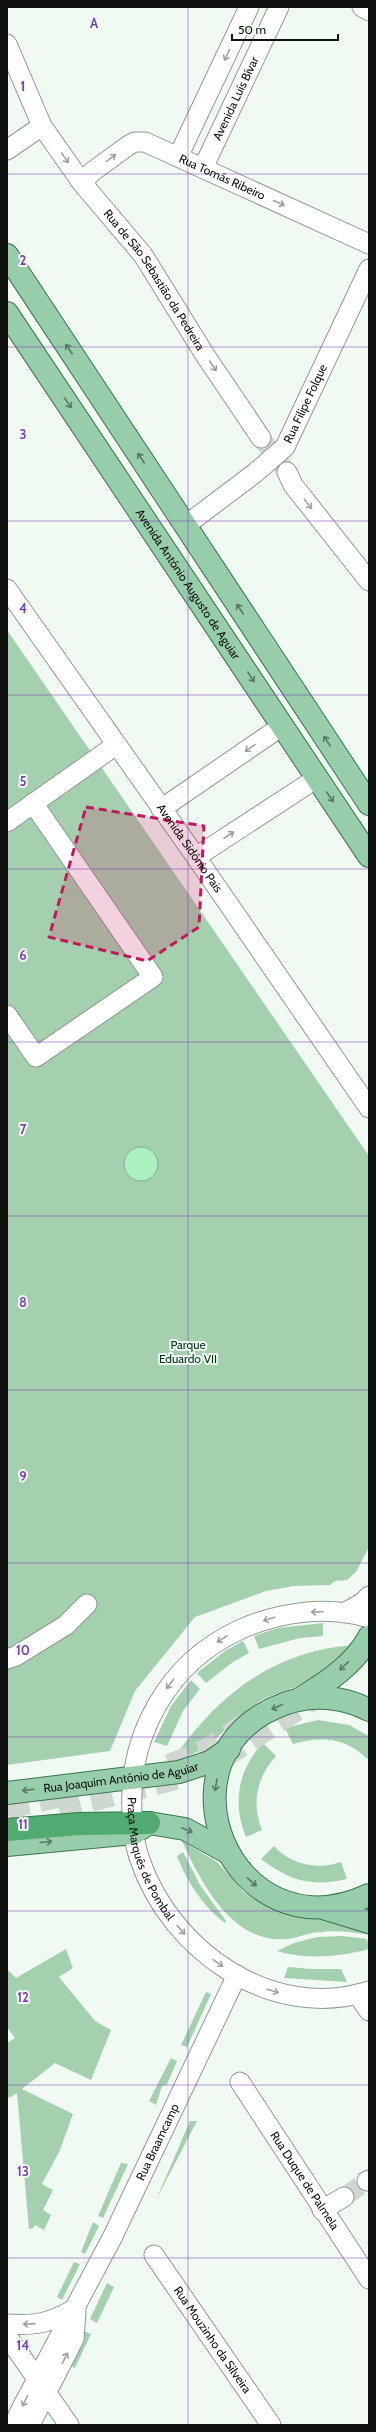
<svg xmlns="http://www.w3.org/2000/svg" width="376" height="2432" viewBox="0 0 376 2432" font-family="Cabin,sans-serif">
  <rect width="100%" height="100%" fill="#f0faf2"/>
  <path fill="#a5d0b0" d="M7 630 369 1156V1547L356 1572 347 1580 335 1581 330 1585 294 1586 266 1591 195 1617 135 1691 110 1751 7 1765Z
    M323 1623V1636L300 1638 259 1649 254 1636 278 1628Z
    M243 1641 249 1653 233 1662 206 1683 197 1673 225 1651Z
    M353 1645C337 1661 319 1675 299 1685 285 1692 270 1694 257 1703 222 1725 217 1750 172 1761 216 1696 273 1651 353 1645Z
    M191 1680 200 1689 183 1711 167 1746 154 1742 171 1706Z
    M318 1720 349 1725 367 1735 369 1737V1756L367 1759C347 1737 319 1736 293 1744L285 1728Z
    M263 1743 276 1756C257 1777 251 1803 262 1830L246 1837C232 1804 238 1769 263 1743Z
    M182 1841 217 1862 244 1892 269 1908 302 1918 333 1920 369 1932V1935C351 1931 330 1930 312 1933 303 1935 294 1939 285 1939 231 1943 201 1882 182 1841Z
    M274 1846C291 1865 318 1870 341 1862L347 1879C311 1887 290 1881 261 1859Z
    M183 1852 200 1885 226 1921 225 1923C203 1907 186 1880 177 1856Z
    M317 1937 343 1936 367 1939 369 1949C339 1957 307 1960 277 1951L294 1943Z
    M66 1949 73 1968 59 1977 95 2021 111 2030 91 2080 55 2063 22 2089 73 2114 60 2150 42 2184 53 2190 43 2210 51 2215 44 2230 35 2225 33 2228 29 2229 17 2093 9 2098 7 2094V2043L15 2038 7 2027V1969L16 1978Z
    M288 1967 312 1969H341L347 1982 284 1978Z
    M206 1992 211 1994 187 2047 181 2045Z
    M171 2058 177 2061 167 2084 162 2086 156 2105 149 2101Z
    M190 2121H197L156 2200Z
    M121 2163 128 2164 103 2218 98 2216Z
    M93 2222 99 2226 85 2254 81 2252Z
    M74 2262 80 2264 62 2300 57 2297Z
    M107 2283 114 2287 97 2323 90 2319Z
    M84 2331 91 2334 75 2368 68 2365Z"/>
  <path fill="#adf0c0" stroke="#7ead8b" d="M124 1164a17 17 0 1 1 34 0a17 17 0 1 1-34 0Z"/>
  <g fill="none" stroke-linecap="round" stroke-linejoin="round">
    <path stroke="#ced7d0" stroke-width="19" stroke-dasharray="19 10" stroke-linecap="butt" d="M261 438 287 472
      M344 2197 367 2181"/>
    <path stroke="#ced7d0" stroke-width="22" stroke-dasharray="22 11" stroke-linecap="butt" d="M223 1758 315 1698
      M169 1765 206 1750 247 1723
      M7 1808 76 1793
      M59 1809 179 1778"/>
    <defs>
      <g id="minor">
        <path d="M362 7 369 11"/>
        <path id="s1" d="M7 44 42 126 82 183 143 255 205 355 261 438"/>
        <path d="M7 150 42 126"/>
        <path d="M178 157 249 7"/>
        <path id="s2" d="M203 168 279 7"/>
        <path id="s3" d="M82 183 92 172 129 145 135 142H145L369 244"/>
        <path d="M287 472 293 485 369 581"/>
        <path id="s4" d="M186 525 255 473 285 447 369 269"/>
        <path id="s5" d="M7 589 196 857 369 1108"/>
        <path d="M161 809 282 726"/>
        <path d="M7 822 116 745"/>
        <path d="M196 857 317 778"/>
        <path d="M7 1015 36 1057 153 977 33 803"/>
        <path d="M344 1613 362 1603 369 1596"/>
        <path id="s6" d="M369 1618C327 1605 279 1612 239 1630 168 1663 128 1735 132 1812 133 1828 134 1844 140 1860 171 1951 272 2022 369 1991"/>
        <path d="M7 1659 16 1656 66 1625 87 1604"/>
        <path d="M357 1994 369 2011"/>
        <path id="s7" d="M240 2082 369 2279"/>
        <path d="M367 2181 369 2180"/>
        <path d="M322 2210 344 2197"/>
        <path id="s8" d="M154 2255 271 2425"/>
        <path d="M7 2324C36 2326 51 2323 76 2308"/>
        <path d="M7 2336 69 2425"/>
        <path id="s9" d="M15 2425 18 2415 113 2236 237 1975"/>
        <path d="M30 2425 74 2339 76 2312"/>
      </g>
      <g id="major">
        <path d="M7 255 369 804"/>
        <path id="s10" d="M7 313 369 856"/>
        <path d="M301 1698C326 1683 355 1664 369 1637"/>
        <path d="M369 1710C343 1696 311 1694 284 1704 148 1754 231 1959 369 1895"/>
        <path id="s11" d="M7 1793 179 1772 210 1762 229 1749"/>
        <path d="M7 1845 134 1833 149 1823 185 1829 227 1852"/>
        <path d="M326 1909 369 1922"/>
      </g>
      <path id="highway" d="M7 1830 79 1824 149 1823"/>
    </defs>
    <use href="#minor" stroke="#909992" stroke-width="21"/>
    <use href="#major" stroke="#3a754f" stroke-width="24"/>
    <use href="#highway" stroke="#3a754f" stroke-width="24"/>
    <use href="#minor" stroke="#fff" stroke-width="19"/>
    <use href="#major" stroke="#97cdaa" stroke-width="22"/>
    <use href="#highway" stroke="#51ab71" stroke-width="22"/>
  </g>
  <defs><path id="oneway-shaft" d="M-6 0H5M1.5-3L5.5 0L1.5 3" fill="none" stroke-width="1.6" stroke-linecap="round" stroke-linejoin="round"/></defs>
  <g stroke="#9fa09f">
    <use href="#oneway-shaft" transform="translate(227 55) rotate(115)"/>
    <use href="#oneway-shaft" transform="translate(65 158) rotate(55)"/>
    <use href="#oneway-shaft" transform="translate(111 158) rotate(-36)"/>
    <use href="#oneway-shaft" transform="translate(279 203) rotate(24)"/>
    <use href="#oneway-shaft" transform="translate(213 366) rotate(56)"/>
    <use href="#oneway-shaft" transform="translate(308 504) rotate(51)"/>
    <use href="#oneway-shaft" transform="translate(250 748) rotate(145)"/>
    <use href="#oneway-shaft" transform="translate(229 835) rotate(-33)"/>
    <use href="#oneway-shaft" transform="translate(317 1612) rotate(178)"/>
    <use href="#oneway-shaft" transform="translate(269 1619) rotate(162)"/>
    <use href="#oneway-shaft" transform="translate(222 1639) rotate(148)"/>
    <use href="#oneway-shaft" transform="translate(170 1684) rotate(127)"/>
    <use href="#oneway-shaft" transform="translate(181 1930) rotate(48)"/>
    <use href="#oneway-shaft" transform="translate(218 1963) rotate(35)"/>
    <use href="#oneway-shaft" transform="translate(273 1991) rotate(17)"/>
    <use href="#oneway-shaft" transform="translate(29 2324) rotate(176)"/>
    <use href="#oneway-shaft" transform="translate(65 2358) rotate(-63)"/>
    <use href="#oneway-shaft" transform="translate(25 2401) rotate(117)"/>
  </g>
  <g stroke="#5a7964">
    <use href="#oneway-shaft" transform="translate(69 349) rotate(-123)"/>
    <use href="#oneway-shaft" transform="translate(68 403) rotate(56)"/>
    <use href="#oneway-shaft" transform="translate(141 458) rotate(-123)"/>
    <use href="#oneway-shaft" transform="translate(240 609) rotate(-123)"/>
    <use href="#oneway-shaft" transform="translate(251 677) rotate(57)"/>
    <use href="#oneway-shaft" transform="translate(327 741) rotate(-123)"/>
    <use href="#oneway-shaft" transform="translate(330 797) rotate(56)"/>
    <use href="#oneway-shaft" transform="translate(344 1666) rotate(136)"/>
    <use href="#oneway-shaft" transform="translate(277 1707) rotate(156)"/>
    <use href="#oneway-shaft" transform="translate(216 1785) rotate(99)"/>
    <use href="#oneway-shaft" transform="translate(28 1790) rotate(173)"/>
    <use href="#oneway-shaft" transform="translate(187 1830) rotate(22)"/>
    <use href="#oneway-shaft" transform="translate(46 1842) rotate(-5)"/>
    <use href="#oneway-shaft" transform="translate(252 1882) rotate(41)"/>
  </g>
  <path fill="#c2185b" fill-opacity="0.2" stroke="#c2185b" stroke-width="3" stroke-dasharray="8 5" stroke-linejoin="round" d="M86 807 204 826 199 927 147 961 49 937Z"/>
  <path fill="none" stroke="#7b41b7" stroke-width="1" stroke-opacity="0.55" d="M188 7V2425M7 174H369M7 347H369M7 521H369M7 695H369M7 869H369M7 1042H369M7 1216H369M7 1390H369M7 1563H369M7 1737H369M7 1911H369M7 2085H369M7 2258H369"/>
  <g text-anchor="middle" stroke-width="4" stroke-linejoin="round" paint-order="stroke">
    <g font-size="12" fill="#0f120f" stroke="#f0faf2">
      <text dy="4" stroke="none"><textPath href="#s2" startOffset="77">Avenida Luís Bívar</textPath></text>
      <text dy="4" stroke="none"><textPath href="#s3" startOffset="162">Rua Tomás Ribeiro</textPath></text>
      <text dy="4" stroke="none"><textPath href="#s1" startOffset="280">Rua de São Sebastião da Pedreira</textPath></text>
      <text dy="4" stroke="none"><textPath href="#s4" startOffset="174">Rua Filipe Folque</textPath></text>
      <text dy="4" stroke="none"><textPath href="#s10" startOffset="326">Avenida António Augusto de Aguiar</textPath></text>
      <text dy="4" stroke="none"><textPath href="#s5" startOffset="317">Avenida Sidónio Pais</textPath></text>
      <text dy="4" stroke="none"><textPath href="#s11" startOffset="115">Rua Joaquim António de Aguiar</textPath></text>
      <text dy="4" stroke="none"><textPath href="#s6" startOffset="408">Praça Marquês de Pombal</textPath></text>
      <text dy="4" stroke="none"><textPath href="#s9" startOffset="317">Rua Braamcamp</textPath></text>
      <text dy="4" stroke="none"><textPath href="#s7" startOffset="118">Rua Duque de Palmela</textPath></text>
      <text dy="4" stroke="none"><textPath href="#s8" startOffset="103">Rua Mouzinho da Silveira</textPath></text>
    </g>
    <g font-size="12" fill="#003619" stroke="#f0faf2">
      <text x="188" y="1349">Parque<tspan x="188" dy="14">Eduardo VII</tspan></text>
    </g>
  </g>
  <g font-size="13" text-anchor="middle" font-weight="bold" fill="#7b41b7" stroke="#f0faf2" stroke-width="4" stroke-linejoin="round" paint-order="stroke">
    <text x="94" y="28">A</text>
    <text x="23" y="91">1</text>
    <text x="23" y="265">2</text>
    <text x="23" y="439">3</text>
    <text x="23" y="613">4</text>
    <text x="23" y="786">5</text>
    <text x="23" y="960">6</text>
    <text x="23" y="1134">7</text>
    <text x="23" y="1307">8</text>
    <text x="23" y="1481">9</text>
    <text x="23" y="1655">10</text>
    <text x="23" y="1829">11</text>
    <text x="23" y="2002">12</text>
    <text x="23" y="2176">13</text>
    <text x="23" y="2350">14</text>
  </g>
  <rect width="376" height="2432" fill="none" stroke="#0f120f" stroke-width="16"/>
  <path d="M232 34v6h106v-6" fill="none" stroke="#0f120f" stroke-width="2"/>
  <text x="238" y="34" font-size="12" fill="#0f120f" stroke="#f0faf2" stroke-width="3" paint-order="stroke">50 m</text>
</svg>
